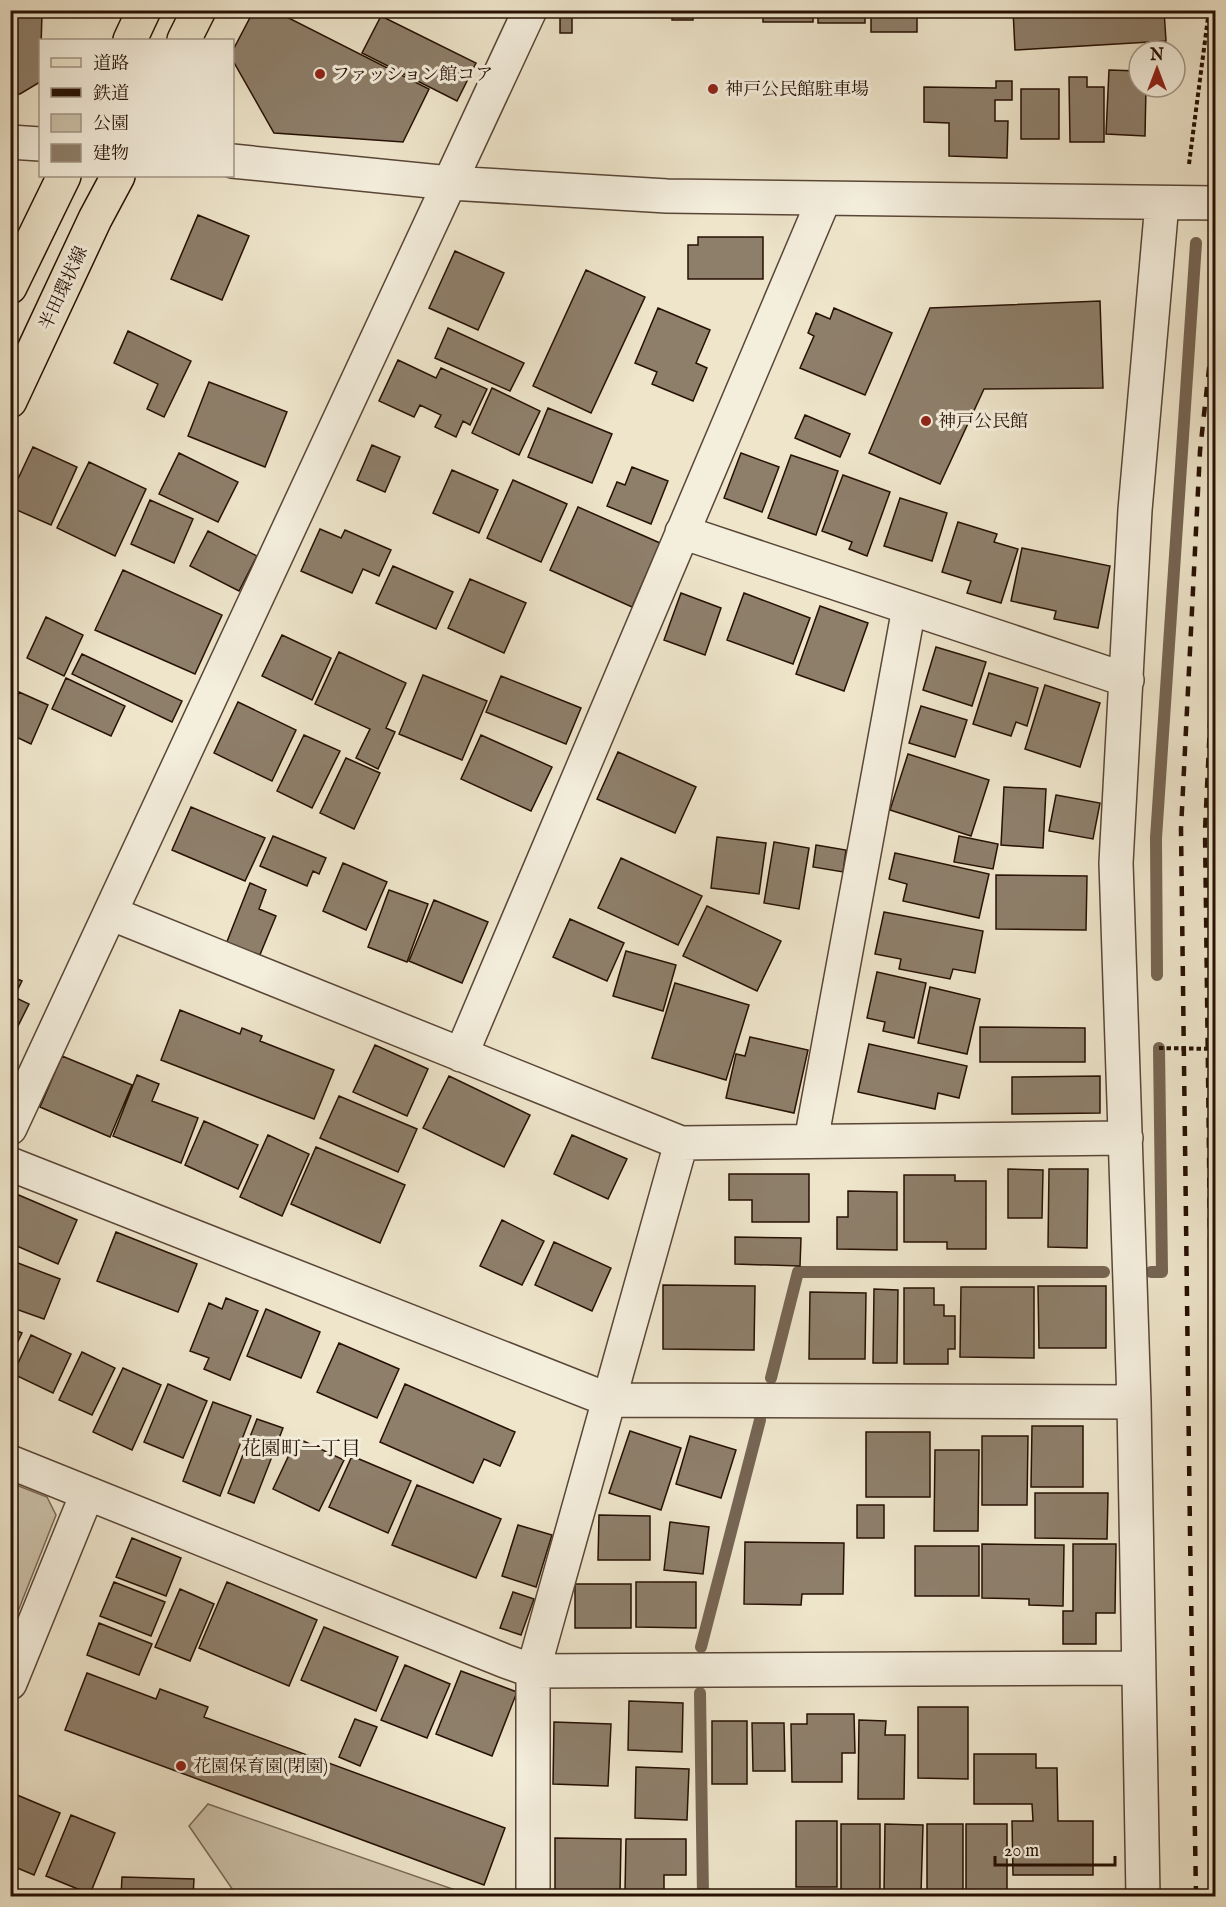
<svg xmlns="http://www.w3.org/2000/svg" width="1226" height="1907" viewBox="0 0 1226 1907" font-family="'IM FELL English','Noto Serif JP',serif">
  <rect width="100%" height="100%" fill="#eee5cb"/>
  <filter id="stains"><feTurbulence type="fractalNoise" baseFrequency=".00333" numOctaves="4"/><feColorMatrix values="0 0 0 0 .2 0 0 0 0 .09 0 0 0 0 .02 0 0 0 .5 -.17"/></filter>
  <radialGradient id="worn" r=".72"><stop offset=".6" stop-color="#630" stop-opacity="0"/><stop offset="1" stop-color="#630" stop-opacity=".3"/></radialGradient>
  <path fill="#ccc1a9" stroke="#7a6956" stroke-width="1.5" d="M11 1483 47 1497 56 1515 11 1629Z
    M208 1804 467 1894 468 1896H237L189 1826Z"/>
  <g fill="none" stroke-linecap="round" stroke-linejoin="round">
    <path stroke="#766553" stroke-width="12" d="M1157 975 1156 838 1196 243
      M1151 1272H1162L1159 1048
      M771 1378 798 1272H1104
      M701 1647 760 1420
      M700 1693 703 1896"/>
  </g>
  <path fill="#8e7f6b" stroke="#271104" stroke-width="1.5" d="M254 10H273L429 89 403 142 274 133 232 59V52Z
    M584 10H640V16H584Z
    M643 10H700V16H693V20H672V13H643Z
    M704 10H759V16H704Z
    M763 10H813V22H763Z
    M818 10H865V23H818Z
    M871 10H917V32H871Z
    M1013 10H1164L1166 41 1015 50Z
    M10 12 42 13 40 82 20 94H10Z
    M560 12H572V33H560Z
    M381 16 476 63 457 101 362 53Z
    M1109 70 1139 71V87H1146L1145 136 1106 134Z
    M1069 77H1087V87H1104V142H1070Z
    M996 81H1012V100H995V121H1008L1007 158 949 156V123L924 122V87L996 88Z
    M1021 89H1059V139H1021Z
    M198 215 249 236 222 300 171 279Z
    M698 237H763V279H688V245H698Z
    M455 251 504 273 478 330 429 308Z
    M586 270 645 297 591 413 533 386Z
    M1100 301 1103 388 984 389 940 484 869 453 930 308Z
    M658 308 710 330 696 363 707 368 693 401 652 384 657 372 635 363Z
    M834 308 892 333 865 395 800 368 814 336 808 333 816 313 830 319Z
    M448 328 524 363 510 391 435 358Z
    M128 331 191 361 164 417 147 409 158 384 114 363Z
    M398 360 436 378 441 368 487 389 470 425 463 421 456 437 435 427 441 415 420 405 414 417 379 401Z
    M209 382 287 412 265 467 188 436Z
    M492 388 540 411 519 455 472 433Z
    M548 408 612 434 592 483 528 457Z
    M805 415 850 434 840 457 795 438Z
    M372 445 400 457 385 492 357 480Z
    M33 447 77 467 51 525 10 507V496Z
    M179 453 238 482 218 522 159 494Z
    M741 453 779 467 762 512 724 498Z
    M791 455 838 471 816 535 768 518Z
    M89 462 146 489 115 556 57 528Z
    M632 467 668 481 651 524 607 506 617 482 625 485Z
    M452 470 498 490 479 533 433 513Z
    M843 475 890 492 867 556 849 549 852 542 822 531Z
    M513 480 567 504 541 562 487 538Z
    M900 498 947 513 932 561 884 546Z
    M150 500 193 519 174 563 131 544Z
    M578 507 660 543 632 607 550 570Z
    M958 522 997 534 994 542 1018 549 1001 603 967 593 971 581 942 572Z
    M320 529 341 538 345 530 391 550 379 576 363 569 352 593 301 571Z
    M208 531 257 556 239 591 190 566Z
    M1022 548 1110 566 1098 628 1054 619 1056 611 1011 601Z
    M393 566 453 592 436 629 376 603Z
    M123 570 222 615 195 674 95 630Z
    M470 579 526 603 504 653 448 628Z
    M681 593 721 608 705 655 664 640Z
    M744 593 810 618 793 664 727 640Z
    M820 606 868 623 844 691 796 674Z
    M46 617 83 635 64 676 27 658Z
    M282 635 331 658 312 700 262 676Z
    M936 647 986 662 972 706 923 690Z
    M339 652 406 683 386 728 395 732 378 769 356 758 370 729 315 704Z
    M82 654 182 701 172 722 72 674Z
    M989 673 1038 688 1027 726 1016 722 1011 736 973 724Z
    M423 675 487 701 462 760 399 734Z
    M501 676 581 708 566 744 486 712Z
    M66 678 125 706 111 736 52 709Z
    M1045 685 1100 703 1080 767 1025 749Z
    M19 692 48 705 31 744 10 734V702L14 704Z
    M238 702 296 730 272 781 214 753Z
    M921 706 967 720 955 757 909 743Z
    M304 735 340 751 312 808 277 791Z
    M481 735 552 767 531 811 461 779Z
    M618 752 696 787 675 833 597 799Z
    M908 754 989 780 971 836 890 810Z
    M346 758 380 773 354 829 320 813Z
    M1004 787 1046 789 1043 848 1001 845Z
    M1056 795 1100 803 1093 839 1049 831Z
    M191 807 265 838 245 881 172 850Z
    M273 836 326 858 319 874 313 871 307 886 260 866Z
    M959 836 998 844 993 869 954 862Z
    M717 837 766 843 759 894 711 888Z
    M774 842 809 848 799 909 764 903Z
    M816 845 846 850 843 872 813 867Z
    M895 853 989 874 979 918 903 901 907 884 889 879Z
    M621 858 702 896 678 945 598 908Z
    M343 863 387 882 366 930 323 911Z
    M996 875 1087 876 1086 930 996 929Z
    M250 883 266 890 259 909 276 916 259 957 226 944Z
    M389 890 428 904 407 962 368 947Z
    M434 900 488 922 462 983 409 961Z
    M707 906 781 941 757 991 683 956Z
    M884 912 983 931 975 973 953 969 950 979 899 969 901 959 875 954Z
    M570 919 624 943 607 981 553 957Z
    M626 951 676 965 663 1011 613 996Z
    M877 972 926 983 914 1038 883 1031 885 1022 867 1018Z
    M10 976 22 981 14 997 29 1004 16 1030 10 1028Z
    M675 983 749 1005 726 1080 652 1058Z
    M930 987 980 999 967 1054 918 1043Z
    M180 1010 240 1034 242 1028 262 1036 260 1041 334 1070 314 1119 161 1060Z
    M980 1027 1085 1028V1062H980Z
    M750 1037 808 1050 794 1113 726 1098 736 1054 745 1056Z
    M869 1044 967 1066 959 1098 938 1093 935 1109 858 1092Z
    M375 1045 428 1069 407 1116 353 1092Z
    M62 1056 132 1085 110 1137 40 1107Z
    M137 1075 159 1084 152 1101 198 1118 181 1163 113 1136Z
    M449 1076 530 1115 504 1167 423 1128Z
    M1100 1076V1113L1012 1114V1077Z
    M339 1096 417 1129 398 1172 320 1138Z
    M204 1121 258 1145 238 1189 185 1165Z
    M268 1135 309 1154 282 1216 240 1197Z
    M572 1135 627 1159 608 1199 554 1174Z
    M316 1147 405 1185 380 1243 291 1204Z
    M1008 1169 1043 1170 1042 1218H1008Z
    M1049 1169H1088L1087 1248 1048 1247Z
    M729 1174H809V1222H752V1200H729Z
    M904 1175H955V1181H986V1249H947V1242H904Z
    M848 1191 897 1192V1250L837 1249V1217H848Z
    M14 1193 77 1220 58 1264 10 1243V1201Z
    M502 1220 544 1241 522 1285 480 1266Z
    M116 1232 197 1264 178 1312 97 1281Z
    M735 1237 801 1238 800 1266 735 1264Z
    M554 1242 611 1268 592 1311 535 1285Z
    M10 1260 60 1279 44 1319 10 1307Z
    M663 1285 755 1286 754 1350 663 1349Z
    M1038 1286H1106V1348H1039Z
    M961 1287H1034V1358L960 1357Z
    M904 1288H934V1305H944V1316H955V1349H948V1364H904Z
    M874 1289 898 1290 897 1363H873Z
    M810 1292 866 1293 865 1359H809Z
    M226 1298 258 1311 230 1380 204 1369 209 1358 190 1351 209 1303 222 1309Z
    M266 1309 320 1332 301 1378 247 1356Z
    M10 1328 22 1333 10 1358Z
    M31 1335 71 1354 53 1393 13 1374Z
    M339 1343 399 1369 377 1418 317 1392Z
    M82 1352 115 1368 92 1415 59 1400Z
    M123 1368 161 1385 132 1450 93 1432Z
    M168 1384 207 1401 183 1458 144 1442Z
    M405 1384 515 1432 500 1466 484 1459 473 1483 380 1442Z
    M213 1402 251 1416 220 1496 183 1481Z
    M257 1419 283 1428 254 1503 228 1493Z
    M1032 1426H1083V1487H1031Z
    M630 1431 681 1448 661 1510 609 1493Z
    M866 1432H930V1497H866Z
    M690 1436 736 1450 721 1498 676 1484Z
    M982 1436H1028L1027 1505H982Z
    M297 1438 344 1460 319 1511 273 1489Z
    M935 1450H979L978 1531H934Z
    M352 1456 411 1481 388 1533 329 1507Z
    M417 1485 501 1519 476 1578 392 1545Z
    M1035 1493H1108L1107 1539 1035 1538Z
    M857 1505H884V1538H857Z
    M599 1515 650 1516V1560H598Z
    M670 1522 709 1527 703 1574 664 1570Z
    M518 1525 552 1535 536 1587 502 1576Z
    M132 1538 181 1558 166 1596 116 1577Z
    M745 1542 844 1543 843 1594H802L801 1605 744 1604Z
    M982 1544 1064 1545 1063 1606 1029 1605V1599L982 1598Z
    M1073 1544H1116L1115 1613H1096V1644H1063V1611H1073Z
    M915 1546H979V1596H915Z
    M114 1582 165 1602 151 1636 100 1616Z
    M227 1582 317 1620 289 1686 199 1648Z
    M636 1582H696V1628L636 1627Z
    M575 1584H631V1628H575Z
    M180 1589 214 1604 190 1661 155 1647Z
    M513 1592 534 1599 521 1635 500 1628Z
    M99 1623 152 1644 139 1675 87 1655Z
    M324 1627 398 1657 376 1711 301 1680Z
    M405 1665 450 1684 427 1738 381 1720Z
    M461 1671 517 1692 492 1756 436 1734Z
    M87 1673 156 1699 160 1689 208 1707 204 1717 505 1828 484 1885 65 1730Z
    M629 1701 683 1703 682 1752 628 1750Z
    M918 1707H968V1779L918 1778Z
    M807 1714H854L855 1753H842V1782H792L791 1724H807Z
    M355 1719 377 1727 360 1766 339 1757Z
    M859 1720 886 1721 885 1735H905L904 1799H858Z
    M712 1721H747V1784H712Z
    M554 1722 611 1724 608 1786 553 1784Z
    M752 1723H784L785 1771H753Z
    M974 1754H1036V1768H1057L1058 1821H1093V1875H1013L1012 1821H1033L1032 1804H974Z
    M636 1767 689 1769 687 1820 635 1818Z
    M10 1792 60 1813 34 1875 10 1865Z
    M71 1815 115 1833 90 1894 46 1876Z
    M796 1821H837V1887H796Z
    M841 1824H880V1891H841Z
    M885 1824 923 1825 921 1894 884 1893Z
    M927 1824H963V1892H927Z
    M966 1824H1007V1892H966Z
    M555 1838 621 1839 620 1894 555 1893Z
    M626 1839H686V1875H664V1893L625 1892Z
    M122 1877 194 1879 193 1896H121Z"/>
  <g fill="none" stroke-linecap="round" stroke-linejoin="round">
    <defs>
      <path id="minor" d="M10 142 40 144
        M232 161 450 183 667 196 1216 203
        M682 532 1127 680
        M110 913 681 1143 1126 1138
        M461 1055 824 199
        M10 1128 530 10
        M811 1141 909 608
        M10 1164 609 1400 1134 1402
        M10 1462 505 1661 533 1671 1138 1668
        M10 1683 87 1494
        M533 1896V1671L681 1143
        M1143 1896 1134 1402 1116 863 1135 510 1162 203"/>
      <path id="major" d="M130 40 144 10
        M184 40 199 10
        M10 287 64 176
        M10 401 95 219 118 176"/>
    </defs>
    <use href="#minor" stroke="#594636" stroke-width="36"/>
    <use href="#major" stroke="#271104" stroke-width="36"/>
    <path stroke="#271104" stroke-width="4" stroke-dasharray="4.5 3" stroke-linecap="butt" d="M1189 164 1209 10
      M1159 1048 1216 1049"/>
    <use href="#minor" stroke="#f4eedd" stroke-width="33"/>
    <use href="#major" stroke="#eee5cb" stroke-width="33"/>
    <path stroke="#271104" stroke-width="4.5" stroke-dasharray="10 10" stroke-linecap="butt" d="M1216 598 1205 830 1216 1719
      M1196 1896 1190 1533 1181 829 1200 451 1216 305"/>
  </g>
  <g fill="#8f2418" stroke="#f4eedd" stroke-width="2">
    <circle cx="320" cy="74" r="6"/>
    <circle cx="713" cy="89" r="6"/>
    <circle cx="926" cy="421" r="6"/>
    <circle cx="181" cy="1766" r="6"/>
  </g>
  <g text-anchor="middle" stroke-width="6" stroke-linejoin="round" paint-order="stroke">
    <g font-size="18" fill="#271104" stroke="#f4eedd" text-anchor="start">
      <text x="332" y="80">ファッション館コア</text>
      <text x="725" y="95">神戸公民館駐車場</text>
      <text x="938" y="427">神戸公民館</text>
      <text x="193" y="1772">花園保育園(閉園)</text>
    </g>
    <g font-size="18" fill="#271104" stroke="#f4eedd">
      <text transform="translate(63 288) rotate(-65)" y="6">半田環状線</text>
    </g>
    <g font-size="20" fill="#271104" stroke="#f4eedd">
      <text x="301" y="1455">花園町一丁目</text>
    </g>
  </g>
  <rect width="1226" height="1907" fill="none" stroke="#eee5cb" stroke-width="36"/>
  <rect x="12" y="12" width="1202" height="1883" fill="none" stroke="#271104" stroke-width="3"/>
  <rect x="18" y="18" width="1190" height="1871" fill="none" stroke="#271104" stroke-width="1.5"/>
  <rect x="39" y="39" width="195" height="138" fill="#f4eedd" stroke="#a29686" stroke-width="1.5"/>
  <rect x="51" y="58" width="30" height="9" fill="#eee5cb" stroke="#a29686" stroke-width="1.5"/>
  <text x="93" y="69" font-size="18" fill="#271104">道路</text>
  <rect x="51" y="88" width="30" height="9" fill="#271104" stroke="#a29686" stroke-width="1.5"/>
  <text x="93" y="99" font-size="18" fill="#271104">鉄道</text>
  <rect x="51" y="114" width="30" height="18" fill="#ccc1a9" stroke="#a29686" stroke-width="1.5"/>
  <text x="93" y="129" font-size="18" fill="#271104">公園</text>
  <rect x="51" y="144" width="30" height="18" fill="#8e7f6b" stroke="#a29686" stroke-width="1.5"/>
  <text x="93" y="159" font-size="18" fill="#271104">建物</text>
  <g transform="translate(1157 69)"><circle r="28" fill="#f4eedd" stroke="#a29686" stroke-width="1.5"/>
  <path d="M0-4.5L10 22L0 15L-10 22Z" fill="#8f2418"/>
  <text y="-9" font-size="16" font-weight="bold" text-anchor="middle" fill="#271104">N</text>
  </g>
  <path d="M995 1856v9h120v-9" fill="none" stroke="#271104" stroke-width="3"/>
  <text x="1004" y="1856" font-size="18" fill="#271104" stroke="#f4eedd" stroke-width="4.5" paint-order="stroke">20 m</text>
  <rect width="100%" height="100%" filter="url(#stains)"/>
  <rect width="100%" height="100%" fill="url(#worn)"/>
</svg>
